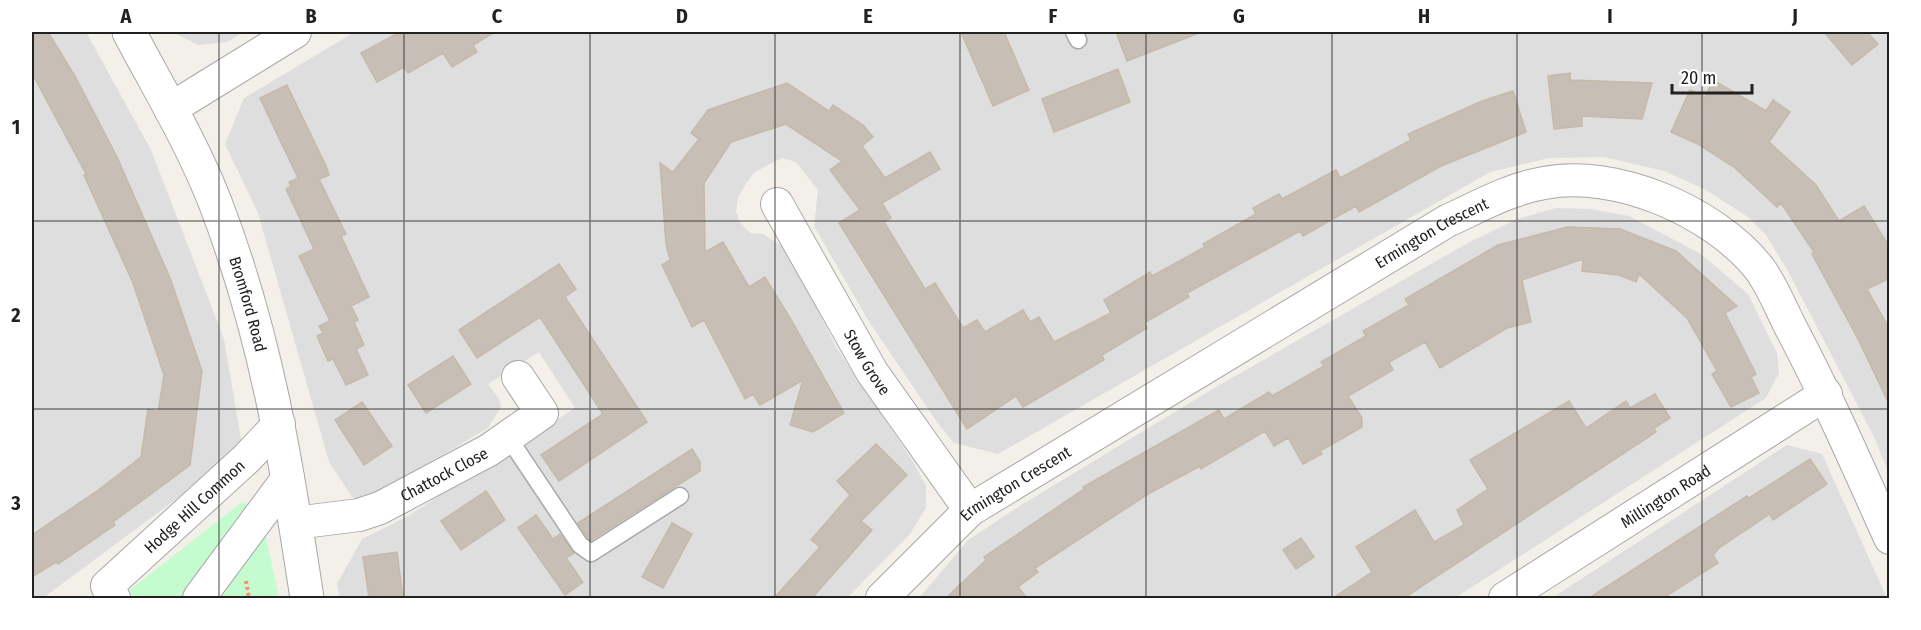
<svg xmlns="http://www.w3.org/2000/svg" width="1921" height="630" viewBox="0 0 1921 630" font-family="'Fira Sans Condensed',sans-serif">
  <rect width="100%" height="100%" fill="#f2f0e8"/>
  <path fill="#dfdede" d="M32 32H86L151 150 224 339 242 446 206 477 43 598H32Z
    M172 32H244L227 42 198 45Z
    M355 32H1889V474L1875 439 1788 271 1766 235 1748 217 1706 190 1664 171 1604 157 1549 158 1490 172 998 454 954 443 937 422 868 320 814 226 818 190 796 162 782 158 755 172 747 182 738 198 736 212 741 224 750 233 763 234 787 249 836 347 914 463 926 486V508L910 534 847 598H340L337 584 362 539 408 516 575 408 539 352 488 384 499 399 501 407 488 428 393 484 355 501 329 462 258 213 225 144 244 98Z
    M1556 208 1591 209 1629 216 1701 254 1748 294 1777 353 1779 373 1766 398 1455 598H919L968 540 1023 504 1216 387 1466 244 1517 219Z
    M1787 445 1822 454 1887 598H1552Z"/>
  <path fill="#c4fcd0" d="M242 502 253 506 186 598H133L130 590Z
    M265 532 279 598H217Z"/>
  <path fill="#c7bfb6" stroke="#c5b9a9" stroke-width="1.5" d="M32 32H48L75 76 117 157 170 278 202 371 190 465 113 522 115 525 58 564 56 562 32 577V535L97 491 141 457 148 409 158 412 164 375 133 283 84 175 86 174 32 73Z
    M400 32H495L473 45 477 52 452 67 443 53 408 73 404 67 377 82 361 53Z
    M961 32H1004L1029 90 993 106Z
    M1116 32H1198L1199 33 1127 61Z
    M1824 32H1867L1878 44 1852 65Z
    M1118 69 1130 102 1054 132 1042 99Z
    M1570 73V80L1652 83 1642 119 1582 116V126L1554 129 1548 76Z
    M1713 80 1766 111 1773 100 1790 112 1769 142 1816 185 1839 221 1864 206 1890 248V278L1867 289 1890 330V406L1857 337 1812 254 1814 252 1781 203 1777 207 1734 167 1698 144 1671 132 1690 90 1705 97Z
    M787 83 829 111 833 105 863 125 873 137 862 146 885 178 930 152 940 169 882 203 891 218 884 222 925 289 935 283 963 328 977 320 985 332 1023 310 1030 322 1039 317 1054 342 1111 313 1104 300 1150 272 1152 276 1205 247 1203 244 1256 214 1253 208 1279 194 1282 199 1336 170 1340 178 1411 140 1408 134 1482 101 1513 91 1526 132 1441 166 1359 212 1356 206 1303 236 1300 231 1187 293 1189 297 1144 323 1147 328 1102 355 1104 360 1023 407 1016 396 967 429 839 223 860 210 830 170 842 161 786 124 731 142 704 183 705 252 723 242 749 287 765 277 790 318 844 413 813 432 790 425 803 380 760 405 753 394 745 399 704 320 692 327 662 265 670 260 666 244 660 163 673 172 699 139 691 133 708 110Z
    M287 85 326 166 329 175 319 179 346 234 341 236 369 297 351 306 358 320 354 322 364 345 356 349 368 375 346 385 333 359 328 361 317 336 323 333 319 326 330 321 299 256 314 249 286 189 291 186 289 182 298 178 260 98Z
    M1567 227 1620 229 1676 251 1737 306 1725 313 1756 374 1751 377 1759 393 1731 407 1712 374 1717 371 1687 318 1639 274 1636 282 1619 275 1582 271 1583 259 1522 280 1531 322 1507 328 1440 368 1425 342 1389 362 1393 370 1348 396 1362 418V427L1320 451 1322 454 1303 464 1288 438 1274 446 1265 431 1201 469 1200 466 1148 494 1035 568 1038 572 1018 587 1027 598H946L986 560 984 557 1084 489 1083 487 1219 410 1224 419 1269 392 1272 396 1324 366 1321 362 1366 336 1363 331 1409 305 1405 299 1498 245Z
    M559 264 576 289 565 297 647 422 559 481 541 455 603 414 540 317 477 358 459 330Z
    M453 356 471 384 426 413 408 385Z
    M1655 394 1670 418 1654 428 1656 432 1404 598H1333L1372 572 1356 547 1415 510 1434 542 1464 525 1457 510 1488 489 1470 460 1569 401 1586 428 1626 401 1630 408Z
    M362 402 392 446 364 465 335 420Z
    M876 444 907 475 861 521 872 530 812 598H774L820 547 811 540 850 495 837 481Z
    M692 449 700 462V471L591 540 588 538 578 523Z
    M1810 459 1827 484 1773 520 1770 514 1719 548 1713 555 1718 563 1663 598H1589L1747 496 1749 498Z
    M486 491 505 520 461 550 441 521Z
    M536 515 553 539 560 534 574 553 566 558 583 582 565 595 518 528Z
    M672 523 692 534 663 588 642 577Z
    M1301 538 1314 557 1296 569 1283 550Z
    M397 552 403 598H369L363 557Z"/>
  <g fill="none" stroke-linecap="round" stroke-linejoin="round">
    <defs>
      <path id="service" d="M1074 32 1078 40
        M508 437 580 545 591 553 680 496"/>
      <g id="minor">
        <path d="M170 109 295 32"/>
        <path id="s1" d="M777 204 872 372 970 510"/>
        <path id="s2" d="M295 523 359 515 380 508 489 450 542 413 518 377"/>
        <path id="s3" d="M114 598 107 586 247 458 279 424"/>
        <path d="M199 598 288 478"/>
        <path id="s4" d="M882 598 970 510 1447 221C1478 207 1509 189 1544 183 1616 169 1713 211 1759 268 1772 285 1781 309 1791 328 1827 396 1858 467 1890 538"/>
        <path id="s5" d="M1505 598 1826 394"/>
      </g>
      <g id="tertiary">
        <path id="s6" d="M129 32C158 87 192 143 215 202 266 334 286 460 307 598"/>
      </g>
    </defs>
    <use href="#service" stroke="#a8a8a8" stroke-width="19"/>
    <use href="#minor" stroke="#a8a8a8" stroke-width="34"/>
    <use href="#tertiary" stroke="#a8a8a8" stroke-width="35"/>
    <path stroke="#ff8d6c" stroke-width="4" stroke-dasharray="3 3" stroke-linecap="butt" d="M246 581 249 598"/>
    <use href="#service" stroke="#fff" stroke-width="16"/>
    <use href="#minor" stroke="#fff" stroke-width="32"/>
    <use href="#tertiary" stroke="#fff" stroke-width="33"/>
  </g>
  <path fill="none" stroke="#212121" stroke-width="1.5" stroke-opacity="0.55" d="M219 32V598M404 32V598M590 32V598M775 32V598M960 32V598M1146 32V598M1332 32V598M1517 32V598M1702 32V598M32 221H1890M32 409H1890"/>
  <g text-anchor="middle" stroke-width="4.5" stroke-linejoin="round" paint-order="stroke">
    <g font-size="16" fill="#212121" stroke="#fff">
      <text dy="6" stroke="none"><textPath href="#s4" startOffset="663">Ermington Crescent</textPath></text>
      <text dy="6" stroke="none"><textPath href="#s6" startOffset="298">Bromford Road</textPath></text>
      <text dy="6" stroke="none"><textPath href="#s1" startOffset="182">Stow Grove</textPath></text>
      <text dy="6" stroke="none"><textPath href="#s2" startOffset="159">Chattock Close</textPath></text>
      <text dy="6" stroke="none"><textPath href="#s4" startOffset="177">Ermington Crescent</textPath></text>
      <text dy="6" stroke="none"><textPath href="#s5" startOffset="190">Millington Road</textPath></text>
      <text dy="6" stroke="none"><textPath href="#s3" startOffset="132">Hodge Hill Common</textPath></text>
    </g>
  </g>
  <rect width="1921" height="630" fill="none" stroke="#ffffff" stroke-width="66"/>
  <path d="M1672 84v9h80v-9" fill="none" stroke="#212121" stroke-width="3"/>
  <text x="1681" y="84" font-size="18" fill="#212121" stroke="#ffffff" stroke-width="4.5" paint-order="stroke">20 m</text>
  <rect x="33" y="33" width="1855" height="564" fill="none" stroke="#212121" stroke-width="2"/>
  <g font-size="20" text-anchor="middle" font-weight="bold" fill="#212121">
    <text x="126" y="23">A</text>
    <text x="311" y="23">B</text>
    <text x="497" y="23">C</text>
    <text x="682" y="23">D</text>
    <text x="868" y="23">E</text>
    <text x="1053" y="23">F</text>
    <text x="1239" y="23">G</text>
    <text x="1424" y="23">H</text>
    <text x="1610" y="23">I</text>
    <text x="1795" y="23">J</text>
    <text x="16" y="134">1</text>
    <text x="16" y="322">2</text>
    <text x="16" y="510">3</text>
  </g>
</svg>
